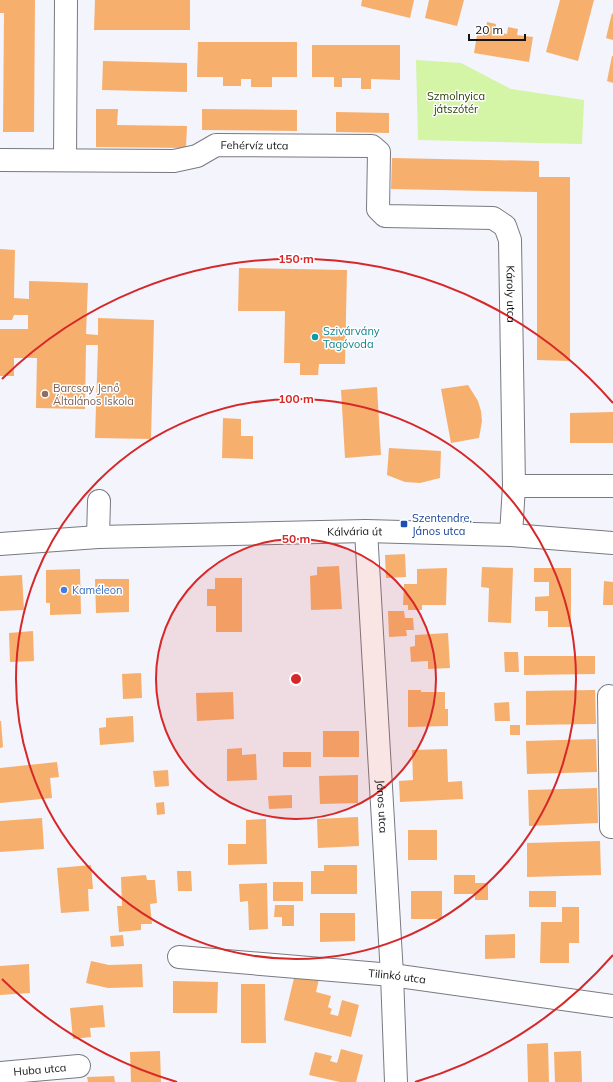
<svg xmlns="http://www.w3.org/2000/svg" width="613" height="1082" viewBox="0 0 613 1082" font-family="Mulish,sans-serif">
  <rect width="100%" height="100%" fill="#f3f4fc"/>
  <path fill="#d4f4a6" d="M416 60 461 63 511 89 584 100 582 144 418 140Z"/>
  <path fill="#f7af6d" d="M0 0H35L34 132H3L4 13H0Z
    M95 0H190V30H94Z
    M362 0H414L410 18 361 6Z
    M429 0H464L457 26 425 18Z
    M560 0H594L578 61 546 52Z
    M612 13 613 14V40L606 38Z
    M487 22 496 24 495 32 507 34 508 27 518 29 517 35 533 37 529 62 474 53 478 29 486 30Z
    M198 42H297V77H272V87H251V79H241V86H223V77H197Z
    M312 45H400V80L371 79V89H361V78H342V87H334V77H312Z
    M612 56H613V83L607 81Z
    M103 61 187 63V92L102 90Z
    M96 109H118L117 125 187 126 186 148 96 147Z
    M202 109 297 110V131L202 130Z
    M336 112 389 113V133L336 132Z
    M392 158 539 161V177H570V361L537 360V192L391 189Z
    M0 249 15 250 14 298 29 299V281L88 283 86 334 98 335V318L154 320 151 439 95 438 98 345H86L85 409 36 408 37 358H14V376H0V329H28V315H14L12 320H0Z
    M239 268 347 270 345 364H319L318 375H300V363H284L285 311H238Z
    M468 385 478 401 481 411 482 421 479 438 451 443 441 389Z
    M377 387 381 455 345 458 341 390Z
    M613 412V443H570V413Z
    M223 418 241 419V436H253V459L222 458Z
    M389 448 441 451 440 478 420 483 405 482 387 475Z
    M405 554 406 577 386 578 385 555Z
    M339 566 342 609 311 610 310 576 317 575V567Z
    M482 567 513 568 511 623 488 622 489 588 481 587Z
    M447 568 446 605H422V610H408V605H403L404 584H417V569Z
    M534 568H571V627H548V611H535V597L549 596V582H534Z
    M80 569 81 614 50 615V603H46V570Z
    M22 575 24 610 0 611V576Z
    M215 578H242V632H216V606H207V589H215Z
    M95 579H129V612L96 613Z
    M604 581 613 582V605H603Z
    M388 611H404L405 618H413L414 630H406L407 636 389 637Z
    M33 631 34 661 10 662 9 633Z
    M448 633 450 668 428 669V661L411 662 410 647 415 646V635Z
    M504 652H518L519 672H505Z
    M524 656H595V674L524 675Z
    M141 673 142 698 123 699 122 674Z
    M408 690H421V692H445V709H448V726L408 727Z
    M595 690 596 724 526 725V691Z
    M233 692 234 719 197 721 196 693Z
    M509 702 510 721H495L494 703Z
    M133 716 134 742 100 745 99 728 106 727V718Z
    M0 721H1L3 747 0 748Z
    M510 725H520V735H510Z
    M323 731H359V757H323Z
    M596 739 597 772 527 774 526 741Z
    M242 748V755L256 754 257 780 227 781V749Z
    M447 749 448 782 462 781 463 799 400 802 399 781 413 780 412 750Z
    M283 752H311V767H283Z
    M57 762 59 777 50 778 52 798 0 803V768Z
    M168 770 169 786 155 787 153 771Z
    M358 775V803L320 804 319 776Z
    M597 788 598 823 529 826 528 790Z
    M292 795V808L269 809 268 796Z
    M164 802 165 814 157 815 156 803Z
    M358 817 359 846 318 848 317 819Z
    M42 818 44 849 0 852V821Z
    M266 819 267 864 228 865V844H246V820Z
    M408 830H437V860H408Z
    M600 841 601 875 527 877V843Z
    M91 865 93 889H88L89 911 61 913 57 868Z
    M324 865H357V894H311V871H324Z
    M177 871H191L192 891H178Z
    M146 875 147 880H155L157 903 150 904 152 924H141V930L119 932 117 906H122L121 877Z
    M454 875H475V883H488V900H475V894H454Z
    M273 882H303V901H273Z
    M267 883 268 929 249 930 248 901 240 902 239 884Z
    M411 891H442V919H411Z
    M529 891H556V907H529Z
    M275 905H294V926H282V917H274Z
    M562 907H579V943H569V963H540L541 922H562Z
    M320 913H355V941L320 942Z
    M515 934V958L485 959V935Z
    M123 935 124 946 111 947 110 936Z
    M91 961 109 965 142 964 143 987 108 988 86 983Z
    M29 964 30 993 0 995V966Z
    M294 978 319 979 316 992 331 996 328 1007 332 1009 330 1014 338 1016 342 1000 359 1005 351 1037 284 1020Z
    M173 981 218 982 217 1013H173Z
    M241 984H265L266 1043H241Z
    M103 1005 105 1027 90 1028 91 1037 73 1039 70 1008Z
    M548 1043 549 1082H528L527 1044Z
    M341 1049 363 1055 356 1082H340L309 1075 315 1052 332 1056 330 1061 337 1063Z
    M160 1051 161 1082H131L130 1052Z
    M581 1051 582 1082H555L554 1052Z
    M114 1076 115 1082H88L87 1077Z"/>
  <g fill="none" stroke-linecap="round" stroke-linejoin="round">
    <defs>
      <g id="minor">
        <path d="M65 159 66 0"/>
        <path id="s1" d="M0 160 174 161 197 156 216 145 372 146 379 152 378 209 385 216 493 218 505 226 510 240 514 486 511 535"/>
        <path d="M514 486H613"/>
        <path id="s2" d="M366 531 392 975 396 1082"/>
        <path d="M98 537 99 501"/>
        <path id="s3" d="M0 544 98 537 366 531 511 535 613 543"/>
        <path d="M609 696 611 827H613"/>
        <path id="s4" d="M179 957 392 975 613 1006"/>
        <path id="s5" d="M0 1073 79 1066"/>
      </g>
    </defs>
    <use href="#minor" stroke="#797a81" stroke-width="24"/>
    <use href="#minor" stroke="#fff" stroke-width="22"/>
  </g>
  <circle cx="296" cy="679" r="140" fill="#d62828" fill-opacity=".12"/>
  <g fill="none" stroke="#d62828" stroke-width="2">
    <circle cx="296" cy="679" r="140"/>
    <circle cx="296" cy="679" r="280"/>
    <path d="M613 955A420 420 0 0 1 415 1082M177 1082A420 420 0 0 1 2 979M2 379A420 420 0 0 1 613 403"/>
  </g>
  <circle fill="#0f9aa8" stroke="#fff" stroke-width="1.5" cx="315" cy="337" r="4"/>
  <circle fill="#8d6e63" stroke="#fff" stroke-width="1.5" cx="45" cy="394" r="4"/>
  <rect fill="#1a4fb4" stroke="#fff" stroke-width="1.5" x="400" y="520" width="8" height="8" rx="2"/>
  <circle fill="#3f7fe0" stroke="#fff" stroke-width="1.5" cx="64" cy="590" r="4"/>
  <g text-anchor="middle" stroke-width="3" stroke-linejoin="round" paint-order="stroke">
    <g font-size="11" fill="#2b3f00" stroke="#fff">
      <text x="456" y="100">Szmolnyica<tspan x="456" dy="13">játszótér</tspan></text>
    </g>
    <g font-size="11" fill="#121315" stroke="#fff">
      <text dy="4" stroke="none"><textPath href="#s1" startOffset="258">Fehérvíz utca</textPath></text>
      <text dy="4" stroke="none"><textPath href="#s1" startOffset="643">Károly utca</textPath></text>
      <text dy="4" stroke="none"><textPath href="#s3" startOffset="355">Kálvária út</textPath></text>
      <text dy="4" stroke="none"><textPath href="#s2" startOffset="276">János utca</textPath></text>
      <text dy="4" stroke="none"><textPath href="#s4" startOffset="219">Tilinkó utca</textPath></text>
      <text dy="4" stroke="none"><textPath href="#s5" startOffset="40">Huba utca</textPath></text>
    </g>
    <g font-size="11" fill="#0d838f" stroke="#fff" text-anchor="start">
      <text x="323" y="335">Szivárvány<tspan x="323" dy="13">Tagóvoda</tspan></text>
    </g>
    <g font-size="11" fill="#785e54" stroke="#fff" text-anchor="start">
      <text x="53" y="392">Barcsay Jenő<tspan x="53" dy="13">Általános Iskola</tspan></text>
    </g>
    <g font-size="11" fill="#164399" stroke="#fff" text-anchor="start">
      <text x="412" y="522">Szentendre,<tspan x="412" dy="13">János utca</tspan></text>
    </g>
    <g font-size="11" fill="#366cbe" stroke="#fff" text-anchor="start">
      <text x="72" y="594">Kaméleon</text>
    </g>
  </g>
  <circle cx="296" cy="679" r="6" fill="#d62828" stroke="#fff" stroke-width="2"/>
  <g font-size="12" text-anchor="middle" font-weight="bold" fill="#d62828" stroke="#fff" stroke-width="3" stroke-linejoin="round" paint-order="stroke">
    <text x="296" y="263">150 m</text>
    <text x="296" y="403">100 m</text>
    <text x="296" y="543">50 m</text>
  </g>
  <path d="M469 34v6h56v-6" fill="none" stroke="#121315" stroke-width="2"/>
  <text x="475" y="34" font-size="12" fill="#121315" stroke="#ffffff" stroke-width="3" paint-order="stroke">20 m</text>
</svg>
